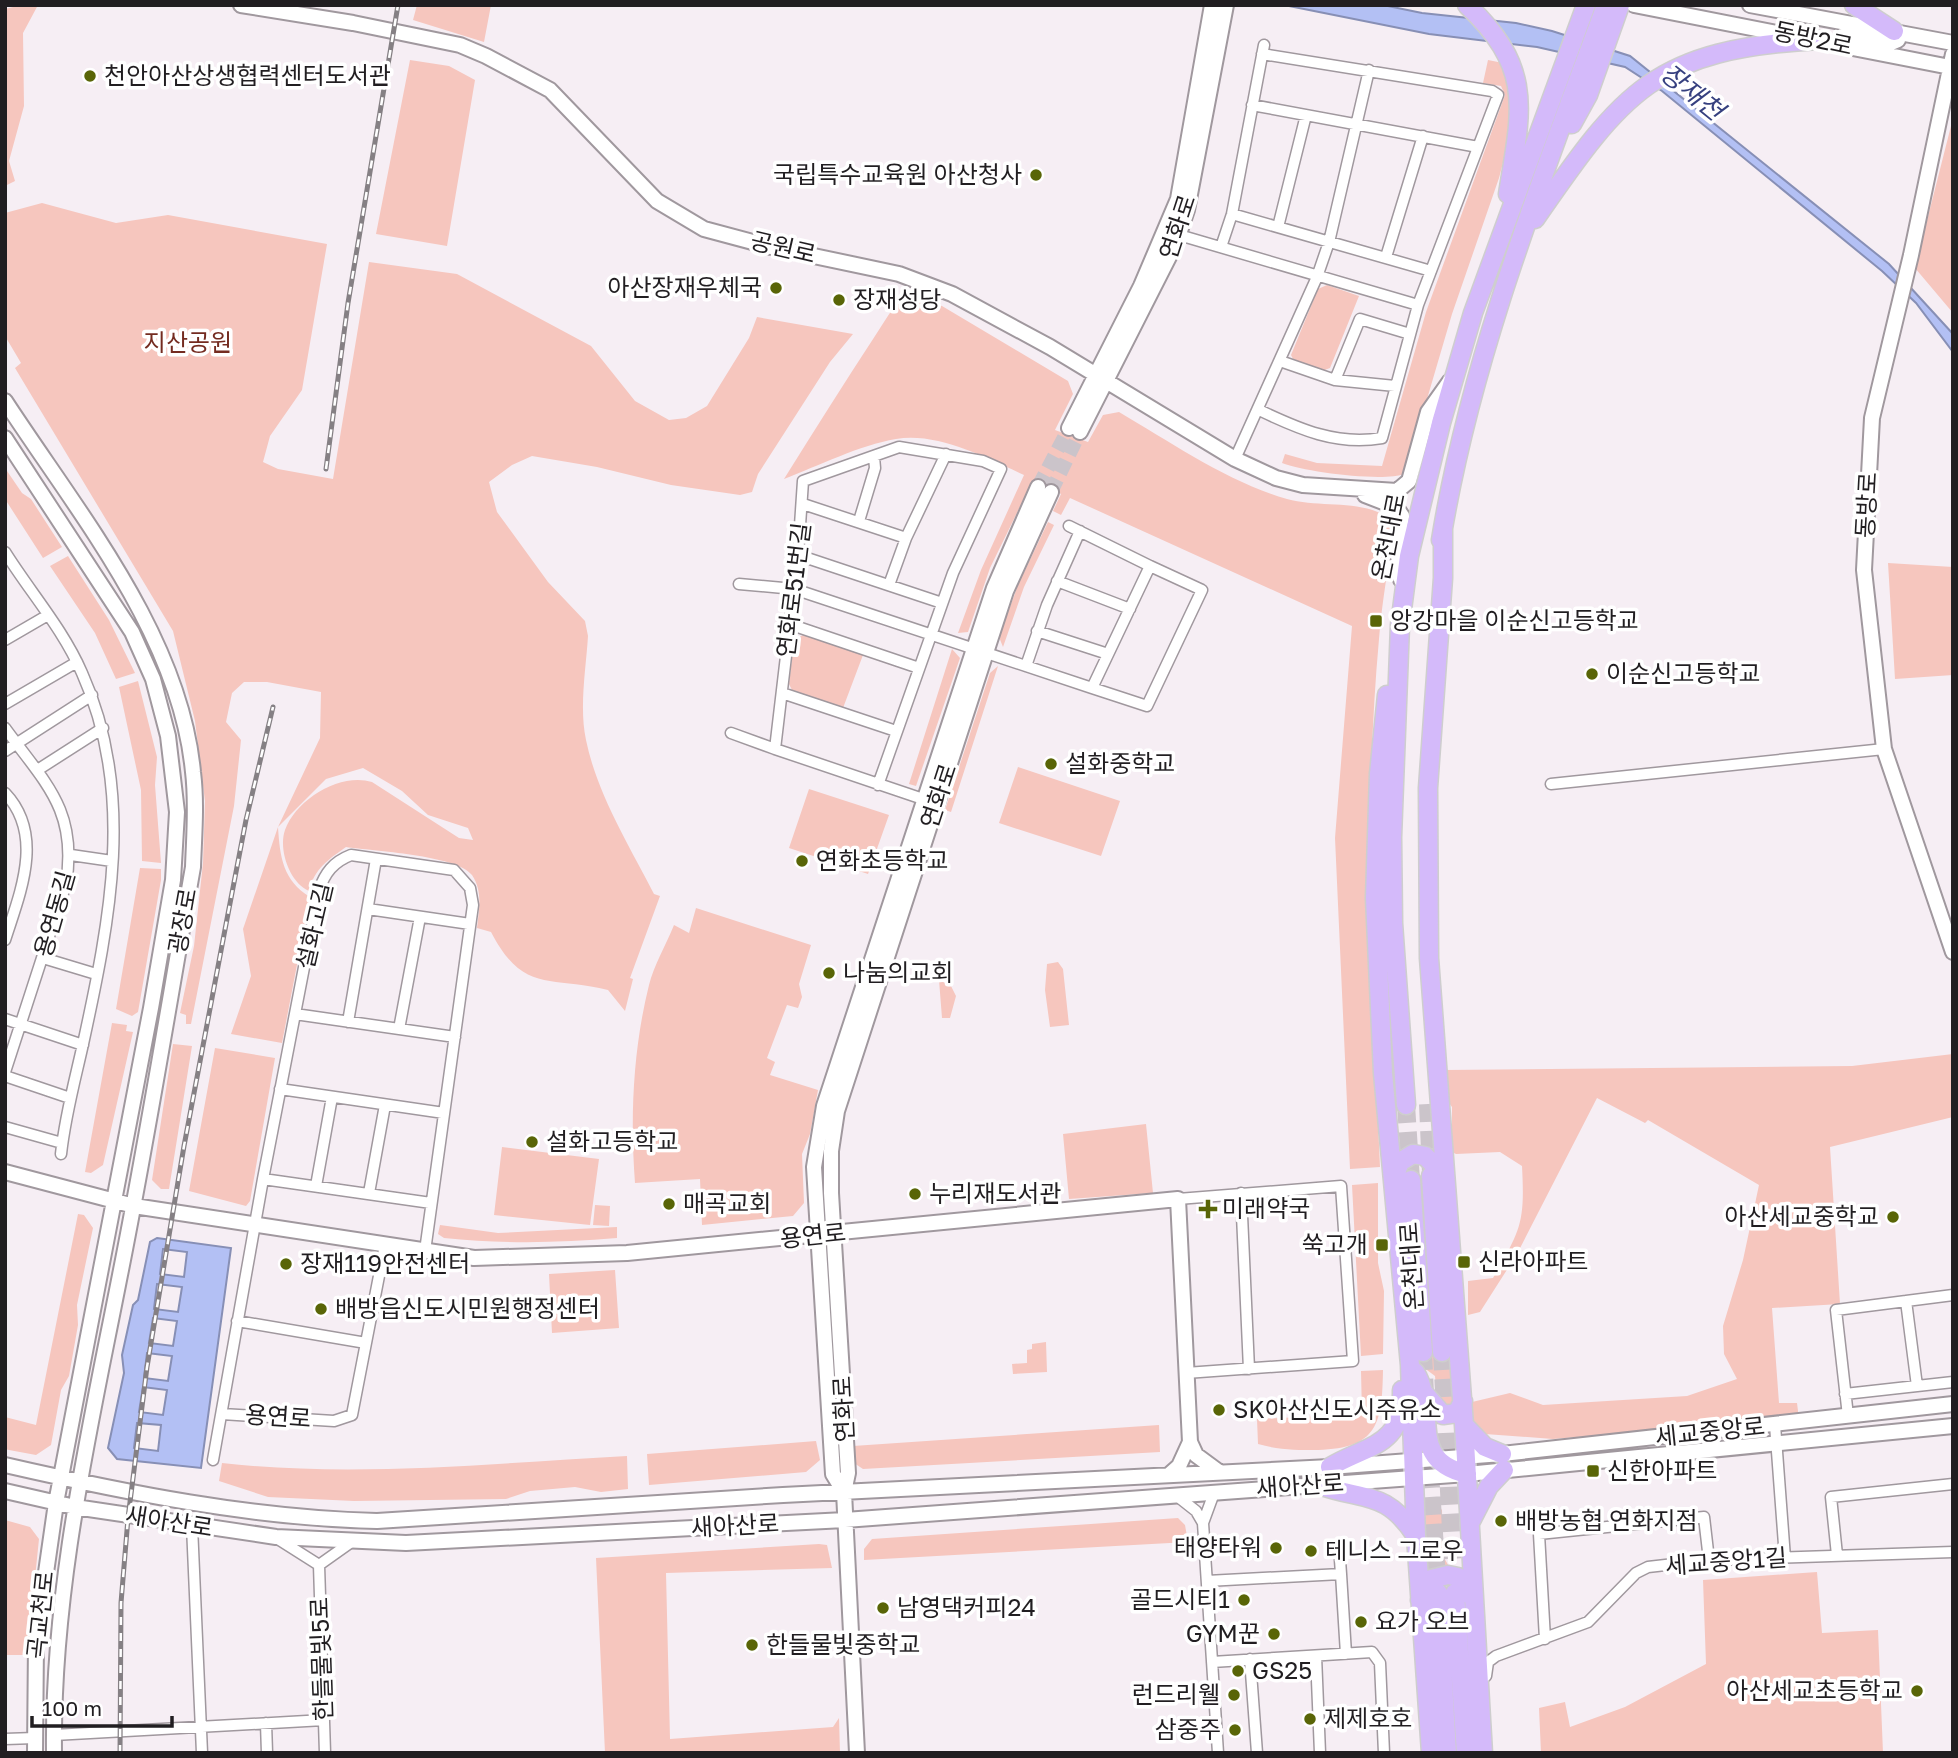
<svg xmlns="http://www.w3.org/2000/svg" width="1958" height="1758" viewBox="0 0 1958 1758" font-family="'Golos Text','Noto Sans KR',sans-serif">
  <rect width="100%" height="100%" fill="#f6eef4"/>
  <path fill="#f6c6be" d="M21 5H38L23 33 24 106 9 161 15 181 5 186V9Z
    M417 5H491L484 42 413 20Z
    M410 60 449 66 475 80 447 246 376 234Z
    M1488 60 1503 63 1513 101 1509 140 1499 178 1452 314 1405 474C1382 482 1305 472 1282 463L1285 454 1317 463 1382 466 1426 312 1505 95 1501 86 1483 83Z
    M1953 118V313L1915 268Z
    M42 203 116 223 168 215 327 244 302 390 270 436 263 462 278 469 333 479 369 262 457 274 591 346 635 401 669 420 686 418 707 406 749 338 757 317 853 334 830 362 758 474 752 492 740 495 671 485 597 467 532 456 512 465 489 482 497 512 548 582 585 621 588 636C586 669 579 707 586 740 597 794 629 845 654 894L660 896 630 978 633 979 625 1011 608 990C550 975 524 995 491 932L477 928C479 910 483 891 472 875 457 855 372 851 346 847 329 859 314 869 309 891 290 883 278 850 285 830 296 799 341 772 372 782L459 838 473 840 468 828 428 815 402 791 363 768 326 779 278 827C280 858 283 880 310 897L282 1043 231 1034 251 976 243 929 278 827 320 738 321 692 267 682H244L232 693 226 722 241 740 234 806 191 1024H186V1015L180 1013 194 946 203 863 205 801 195 721 173 631 15 368 21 363 5 336V213Z
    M1327 285 1359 296 1330 368 1322 371 1293 359 1291 355 1318 289Z
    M904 296 942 306 1068 381 1073 394 1055 430 1088 442 1103 415 1119 412C1172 443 1228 482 1287 499 1322 509 1367 497 1395 523 1389 562 1382 601 1379 639 1363 815 1372 991 1380 1167L1350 1169 1335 838 1352 626 1070 498 1061 515 1053 511 1061 494 1033 480 990 568 968 632 958 633 981 570 1024 475C987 458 938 432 896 439 860 445 818 466 784 479 814 431 844 383 875 336 885 321 891 309 904 296Z
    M5 468 22 493 31 499 62 547 43 558 5 499Z
    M1048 522 1054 525 1024 587 1003 647 999 637 1018 585Z
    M68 556 109 620 135 673 116 679 95 633 50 566Z
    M1888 563 1953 567V675L1895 679Z
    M803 635 863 655 843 708 792 690 789 684 794 640Z
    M952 649 960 658 916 786 909 784Z
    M998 666 951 812 945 810 990 673Z
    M138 681 157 757 155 785 161 863 142 861 141 790 119 687Z
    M1018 767 1120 801 1101 856 999 823Z
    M809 789 889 815 868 874 789 848Z
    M140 868 161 869V880L138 1012 132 1016 116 1009Z
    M696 908 811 945 799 984 802 997 798 1008 787 1005 767 1058 775 1062 770 1075 818 1090 810 1134 802 1154 804 1203 793 1216 702 1225 700 1179 635 1183C630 1117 633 1049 649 985 654 965 666 945 674 925L689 933Z
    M1058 962 1063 969 1069 1025 1050 1027 1045 990 1047 964Z
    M939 980 951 986 956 996 950 1018H942Z
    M112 1023 127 1025 126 1031 133 1032 103 1165 91 1173 85 1172Z
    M173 1044 192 1046 169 1189H161L152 1180Z
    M215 1048 275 1058 250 1201 246 1206 189 1191Z
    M1953 1054V1117L1830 1147 1840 1304 1772 1308 1779 1403H1797L1799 1419 1553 1439 1485 1434 1476 1427 1470 1414 1472 1402 1510 1393 1543 1405 1687 1396 1737 1379 1724 1354 1723 1326 1743 1260 1759 1185 1648 1120 1645 1123 1597 1098 1517 1254 1480 1312 1468 1315V1281L1493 1278C1521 1229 1525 1223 1522 1166L1500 1152 1456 1154 1452 1152V1107L1446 1099 1445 1070 1852 1066Z
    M1146 1124 1153 1193 1069 1199 1063 1134Z
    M502 1147 599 1159 590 1225 494 1215Z
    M1378 1183V1263L1384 1291 1383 1354 1361 1356 1352 1185Z
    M595 1205 610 1206 609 1226 593 1225Z
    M78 1214 84 1215 93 1228 77 1305 78 1325 69 1376 61 1390 51 1445 36 1455 9 1450 5 1449V1417L36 1425Z
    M440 1225 498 1233 617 1227V1238C558 1243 502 1244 444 1238L438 1234Z
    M615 1270 619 1328 552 1333 549 1274Z
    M1046 1342 1047 1372 1013 1374 1012 1364 1027 1363V1350L1032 1349V1344Z
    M1452 1353 1456 1404 1450 1410 1437 1400 1435 1376 1415 1361 1413 1355Z
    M1383 1370C1382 1424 1378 1448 1318 1450 1296 1450 1279 1450 1258 1444L1257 1419 1362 1414 1361 1371Z
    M1159 1425 1160 1452 863 1469 854 1463 853 1446Z
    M816 1441 820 1460 806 1472 649 1485 647 1454Z
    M627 1456 628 1489 601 1492 575 1487 530 1491 506 1499 354 1501 268 1497 219 1481 222 1463C356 1478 492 1463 627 1456Z
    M1438 1506 1442 1510 1443 1556 1451 1570 1425 1580 1422 1515 1427 1508Z
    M1178 1518 1185 1525 1188 1542 864 1560V1549L872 1539Z
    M5 1520 30 1527 39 1539 27 1655H5Z
    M819 1544 827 1545 832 1568 666 1573 670 1739 833 1727 839 1718 840 1753H605L596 1558Z
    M1817 1572 1822 1633 1878 1630 1883 1753H1541L1539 1708 1565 1702 1570 1727 1625 1707 1706 1664 1703 1580Z"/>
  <path fill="#b3c0f4" stroke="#878fb5" stroke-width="2" fill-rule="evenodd" d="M1284 5H1383L1422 13 1516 23 1552 31 1630 56 1889 264 1953 334V352L1916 303 1882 271 1662 91 1625 67 1537 47 1429 34Z
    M157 1238 231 1248 201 1468 117 1459 108 1448 124 1373 122 1355 133 1305 138 1300 150 1242ZM163 1249 187 1252 184 1277 160 1274ZM157 1284 182 1287 178 1312 154 1309ZM153 1318 177 1321 173 1346 149 1343ZM147 1353 172 1356 168 1381 144 1378ZM143 1387 167 1390 163 1415 139 1412ZM137 1423 161 1425 158 1451 134 1448Z"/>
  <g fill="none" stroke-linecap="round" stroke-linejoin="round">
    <path stroke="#cbc4ca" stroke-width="14" stroke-dasharray="14 7" stroke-linecap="butt" d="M1038 487 1069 428
      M1051 492 1080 432"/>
    <path stroke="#cbc4ca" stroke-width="18" stroke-dasharray="18 9" stroke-linecap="butt" d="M1428 1104 1431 1173
      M1406 1105 1411 1180
      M1423 1352 1425 1394
      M1442 1352 1454 1590
      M1428 1443 1438 1593"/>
    <defs>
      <path id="street" d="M1252 105 1478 147
        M1232 214 1431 271
        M1278 227 1306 115
        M1179 235 1418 305
        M1221 247 1232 214 1264 45
        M1386 257 1423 136
        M1280 361 1335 380 1395 386
        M1335 380 1360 319 1410 334
        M1259 410C1299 429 1337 446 1382 438L1418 305 1498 95 1492 91 1262 54
        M1235 459 1317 277 1329 242 1369 70
        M803 504 906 538
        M859 521 875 468 874 457
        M5 552C30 592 63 629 82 673 136 793 110 920 83 1044 75 1080 65 1116 61 1154
        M798 555 942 603
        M1057 581 1130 609
        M739 584 794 589 1092 688 1150 566 1069 526
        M889 585 906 538 946 454
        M789 624 919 668
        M1037 631 1108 654
        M5 640 48 615
        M1026 666 1047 605 1080 531
        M1092 688 1147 706 1202 590 1150 566
        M782 693 896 731
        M5 704 77 662
        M5 728C45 783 78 810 66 884L5 1072
        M731 733 775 749
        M5 751 92 695
        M39 769 103 728
        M1551 784 1884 749
        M878 785 953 573 1001 469 983 461 899 447 803 481 798 555 775 749 923 799
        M5 793C45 835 20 893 5 940
        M71 855 112 861
        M368 909 470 924
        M43 958 96 974
        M295 1014 455 1037
        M5 1019 83 1045
        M348 1022 376 859
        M399 1029 420 917
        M5 1076 70 1098
        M280 1089 444 1113
        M5 1127 62 1143
        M263 1179 431 1203
        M316 1186 332 1097
        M369 1193 385 1105
        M1241 1193 1249 1369
        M1178 1199 1341 1186 1353 1361 1186 1373
        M1906 1301 1917 1386
        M237 1321 366 1343
        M1845 1394 1953 1382
        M222 1414 334 1421 352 1415 385 1245
        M1848 1416 1836 1310 1953 1295
        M1775 1425 1785 1558
        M213 1460 263 1179 319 890C325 873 333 862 351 855L454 870 470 888 473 905 425 1251
        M1214 1493 1203 1523 1218 1753
        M1177 1496 1196 1511 1203 1523
        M192 1526 202 1753
        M278 1539 319 1565
        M1837 1555 1831 1497 1953 1484
        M1340 1560 1341 1574
        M319 1565 325 1753
        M319 1565 350 1543
        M1207 1581 1341 1574 1346 1654
        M1545 1639 1539 1534 1704 1517 1709 1560
        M1316 1656 1320 1753
        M1250 1659 1257 1753
        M1212 1662 1372 1652 1380 1663 1384 1753
        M1486 1676 1488 1662 1496 1656 1588 1622 1636 1573 1648 1567 1709 1560 1953 1552
        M266 1723 267 1753
        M54 1735 324 1720
        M5 1739 35 1738"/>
      <path id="secondary" d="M241 5 353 23 460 45 486 56 550 90 657 201 704 229 771 247 899 274 952 294 1050 347 1235 459 1276 478 1303 485 1397 491 1409 481 1428 412 1450 381
        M1634 5 1950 67
        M1750 5 1953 43
        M1842 36 1891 43 1898 40 1894 31
        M1953 54 1911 255 1872 418 1864 570 1884 749 1953 952
        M5 401C78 513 180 635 193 772 197 804 194 836 193 867 169 1003 147 1140 120 1275 89 1433 52 1591 54 1753
        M1069 428 1141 286 1178 199 1212 5
        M1080 432 1176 243 1187 210 1226 5
        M5 438 132 632 153 679 168 736 177 812 173 880 151 1008 56 1503 36 1642 35 1753
        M1365 495 1396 507 1402 516 1397 547 1401 580
        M5 1172 134 1206 474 1258 627 1253 1178 1199 1190 1442 1179 1466 1170 1474
        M1190 1442 1196 1455 1219 1472
        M5 1465C127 1493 252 1518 377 1521L783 1495 1330 1467 1502 1454 1953 1404
        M5 1491 75 1507 276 1537 406 1543 845 1520 1467 1474 1953 1426
        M844 1492 833 1474 814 1167 824 1106 994 588 1038 487
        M857 1753 844 1492 848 1473 831 1193V1151L837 1111 1006 591 1051 492"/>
      <path id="highway" d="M1467 5C1535 69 1521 111 1508 194
        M1854 5 1894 31
        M1572 124 1588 95 1620 5
        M1535 219C1624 90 1655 49 1819 40
        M1443 528V578L1428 788 1429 958 1464 1425 1483 1753
        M1441 540C1471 356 1542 179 1606 5
        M1387 695 1379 774 1375 898 1383 1073 1410 1365 1416 1536 1431 1753
        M1406 1105 1393 923 1392 837 1400 625 1409 556 1441 423 1473 313 1586 5
        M1431 1176 1442 1352
        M1394 1178 1400 1162 1413 1154 1425 1156 1444 1175
        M1411 1180 1423 1352
        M1415 1372C1439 1411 1406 1460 1467 1474
        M1424 1393 1443 1415 1457 1413 1463 1401
        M1464 1425 1485 1447 1502 1454
        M1330 1467C1368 1444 1403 1448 1402 1390
        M1319 1485C1364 1501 1386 1490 1416 1536
        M1471 1521 1489 1486 1504 1470
        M1438 1593 1447 1753
        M1455 1593 1466 1753
        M1420 1600 1431 1579 1448 1575 1458 1577 1473 1598"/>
    </defs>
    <use href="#street" stroke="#a0989e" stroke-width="13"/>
    <use href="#secondary" stroke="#a0989e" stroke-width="18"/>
    <use href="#highway" stroke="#cecece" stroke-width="21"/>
    <use href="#street" stroke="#fff" stroke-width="10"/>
    <use href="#secondary" stroke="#fff" stroke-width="14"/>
    <use href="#highway" stroke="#d4bafa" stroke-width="18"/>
    <defs>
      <path id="rail" d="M326 469 348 303 398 5
        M120 1753 121 1603 128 1518 147 1367 184 1146 227 919 246 820 273 707"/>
    </defs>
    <use href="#rail" stroke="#858084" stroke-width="5"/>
    <use href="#rail" stroke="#fff" stroke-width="2.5" stroke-dasharray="8" stroke-linecap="butt"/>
  </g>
  <g fill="#596507" stroke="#fff" stroke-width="2.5">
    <circle cx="90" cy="76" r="7"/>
    <circle cx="1036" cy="175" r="7"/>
    <circle cx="776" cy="288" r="7"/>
    <circle cx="839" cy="300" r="7"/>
    <rect x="1369" y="614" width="14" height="14" rx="3.5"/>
    <circle cx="1592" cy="674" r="7"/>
    <circle cx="1051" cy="764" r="7"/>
    <circle cx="802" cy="861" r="7"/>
    <circle cx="829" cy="973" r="7"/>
    <circle cx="532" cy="1142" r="7"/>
    <circle cx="915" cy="1194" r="7"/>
    <circle cx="669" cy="1204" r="7"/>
    <path d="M1204.5 1198.5h7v7h7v7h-7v7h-7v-7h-7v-7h7z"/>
    <circle cx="1893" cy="1217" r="7"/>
    <rect x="1375" y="1238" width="14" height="14" rx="3.5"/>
    <rect x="1457" y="1255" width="14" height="14" rx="3.5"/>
    <circle cx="286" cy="1264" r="7"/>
    <circle cx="321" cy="1309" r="7"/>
    <circle cx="1219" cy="1410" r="7"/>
    <rect x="1586" y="1464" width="14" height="14" rx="3.5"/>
    <circle cx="1501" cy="1521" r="7"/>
    <circle cx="1276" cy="1548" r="7"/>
    <circle cx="1311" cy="1551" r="7"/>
    <circle cx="1244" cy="1600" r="7"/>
    <circle cx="883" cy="1608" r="7"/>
    <circle cx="1361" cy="1622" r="7"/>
    <circle cx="1274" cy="1634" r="7"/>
    <circle cx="752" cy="1645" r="7"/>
    <circle cx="1238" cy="1671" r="7"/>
    <circle cx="1917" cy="1691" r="7"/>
    <circle cx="1234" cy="1695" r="7"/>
    <circle cx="1310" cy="1719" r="7"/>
    <circle cx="1235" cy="1730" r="7"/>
  </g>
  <g text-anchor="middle" stroke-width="7" stroke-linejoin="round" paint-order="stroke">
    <g font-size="24" fill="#211e21" stroke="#fff">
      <text transform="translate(1813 39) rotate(12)" y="8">동방2로</text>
      <text transform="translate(1178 227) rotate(-72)" y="8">연화로</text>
      <text transform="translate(783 248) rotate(13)" y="8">공원로</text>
      <text transform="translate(1867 505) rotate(-87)" y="8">동방로</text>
      <text transform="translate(1389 537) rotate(-79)" y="8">온천대로</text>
      <text transform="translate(794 590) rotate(-83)" y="8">연화로51번길</text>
      <text transform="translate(939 796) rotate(-72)" y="8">연화로</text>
      <text transform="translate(55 914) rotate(-74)" y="8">용연동길</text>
      <text transform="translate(183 921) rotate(-80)" y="8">광장로</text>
      <text transform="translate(315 926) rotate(-77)" y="8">설화고길</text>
      <text transform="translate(813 1236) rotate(-6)" y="8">용연로</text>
      <text transform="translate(1412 1266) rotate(-94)" y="8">온천대로</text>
      <text transform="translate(844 1409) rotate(-93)" y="8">연화로</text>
      <text transform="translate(278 1417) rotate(4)" y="8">용연로</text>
      <text transform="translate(1710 1432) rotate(-6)" y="8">세교중앙로</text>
      <text transform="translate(1300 1486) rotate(-4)" y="8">새아산로</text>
      <text transform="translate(169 1522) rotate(9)" y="8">새아산로</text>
      <text transform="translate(735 1526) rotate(-3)" y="8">새아산로</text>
      <text transform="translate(1726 1562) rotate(-4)" y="8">세교중앙1길</text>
      <text transform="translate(41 1615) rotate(-84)" y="8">곡교천로</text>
      <text transform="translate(322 1659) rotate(-92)" y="8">한들물빛5로</text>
    </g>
    <g font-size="24" fill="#211e21" stroke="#fff" text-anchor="start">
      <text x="104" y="84">천안아산상생협력센터도서관</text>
      <text x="1022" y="183" text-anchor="end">국립특수교육원 아산청사</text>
      <text x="762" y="296" text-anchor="end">아산장재우체국</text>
      <text x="853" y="308">장재성당</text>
      <text x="1390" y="629">앙강마을 이순신고등학교</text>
      <text x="1606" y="682">이순신고등학교</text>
      <text x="1065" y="772">설화중학교</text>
      <text x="816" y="869">연화초등학교</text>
      <text x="843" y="981">나눔의교회</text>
      <text x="546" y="1150">설화고등학교</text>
      <text x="929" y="1202">누리재도서관</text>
      <text x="683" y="1212">매곡교회</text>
      <text x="1222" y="1217">미래약국</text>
      <text x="1879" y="1225" text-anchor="end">아산세교중학교</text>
      <text x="1368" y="1253" text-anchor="end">쑥고개</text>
      <text x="1478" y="1270">신라아파트</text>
      <text x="300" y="1272">장재119안전센터</text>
      <text x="335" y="1317">배방읍신도시민원행정센터</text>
      <text x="1233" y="1418">SK아산신도시주유소</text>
      <text x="1607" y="1479">신한아파트</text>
      <text x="1515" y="1529">배방농협 연화지점</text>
      <text x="1262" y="1556" text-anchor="end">태양타워</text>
      <text x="1325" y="1559">테니스 그로우</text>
      <text x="1230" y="1608" text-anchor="end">골드시티1</text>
      <text x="897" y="1616">남영댁커피24</text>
      <text x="1375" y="1630">요가 오브</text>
      <text x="1260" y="1642" text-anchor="end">GYM꾼</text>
      <text x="766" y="1653">한들물빛중학교</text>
      <text x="1252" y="1679">GS25</text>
      <text x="1903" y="1699" text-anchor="end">아산세교초등학교</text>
      <text x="1220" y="1703" text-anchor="end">런드리웰</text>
      <text x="1324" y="1727">제제호호</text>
      <text x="1221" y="1738" text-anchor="end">삼중주</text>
    </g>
    <g font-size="24" fill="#742b20" stroke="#fff">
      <text x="188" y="351">지산공원</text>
    </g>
    <g font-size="26" font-style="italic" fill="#36407f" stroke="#fff">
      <text transform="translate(1692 92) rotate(39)" y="9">장재천</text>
    </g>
  </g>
  <rect width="1958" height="1758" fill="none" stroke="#211e21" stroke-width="14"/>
  <path d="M32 1716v10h140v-10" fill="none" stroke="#211e21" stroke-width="3.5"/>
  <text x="42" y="1716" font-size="21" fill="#211e21" stroke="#ffffff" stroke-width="5" paint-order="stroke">100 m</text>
</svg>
